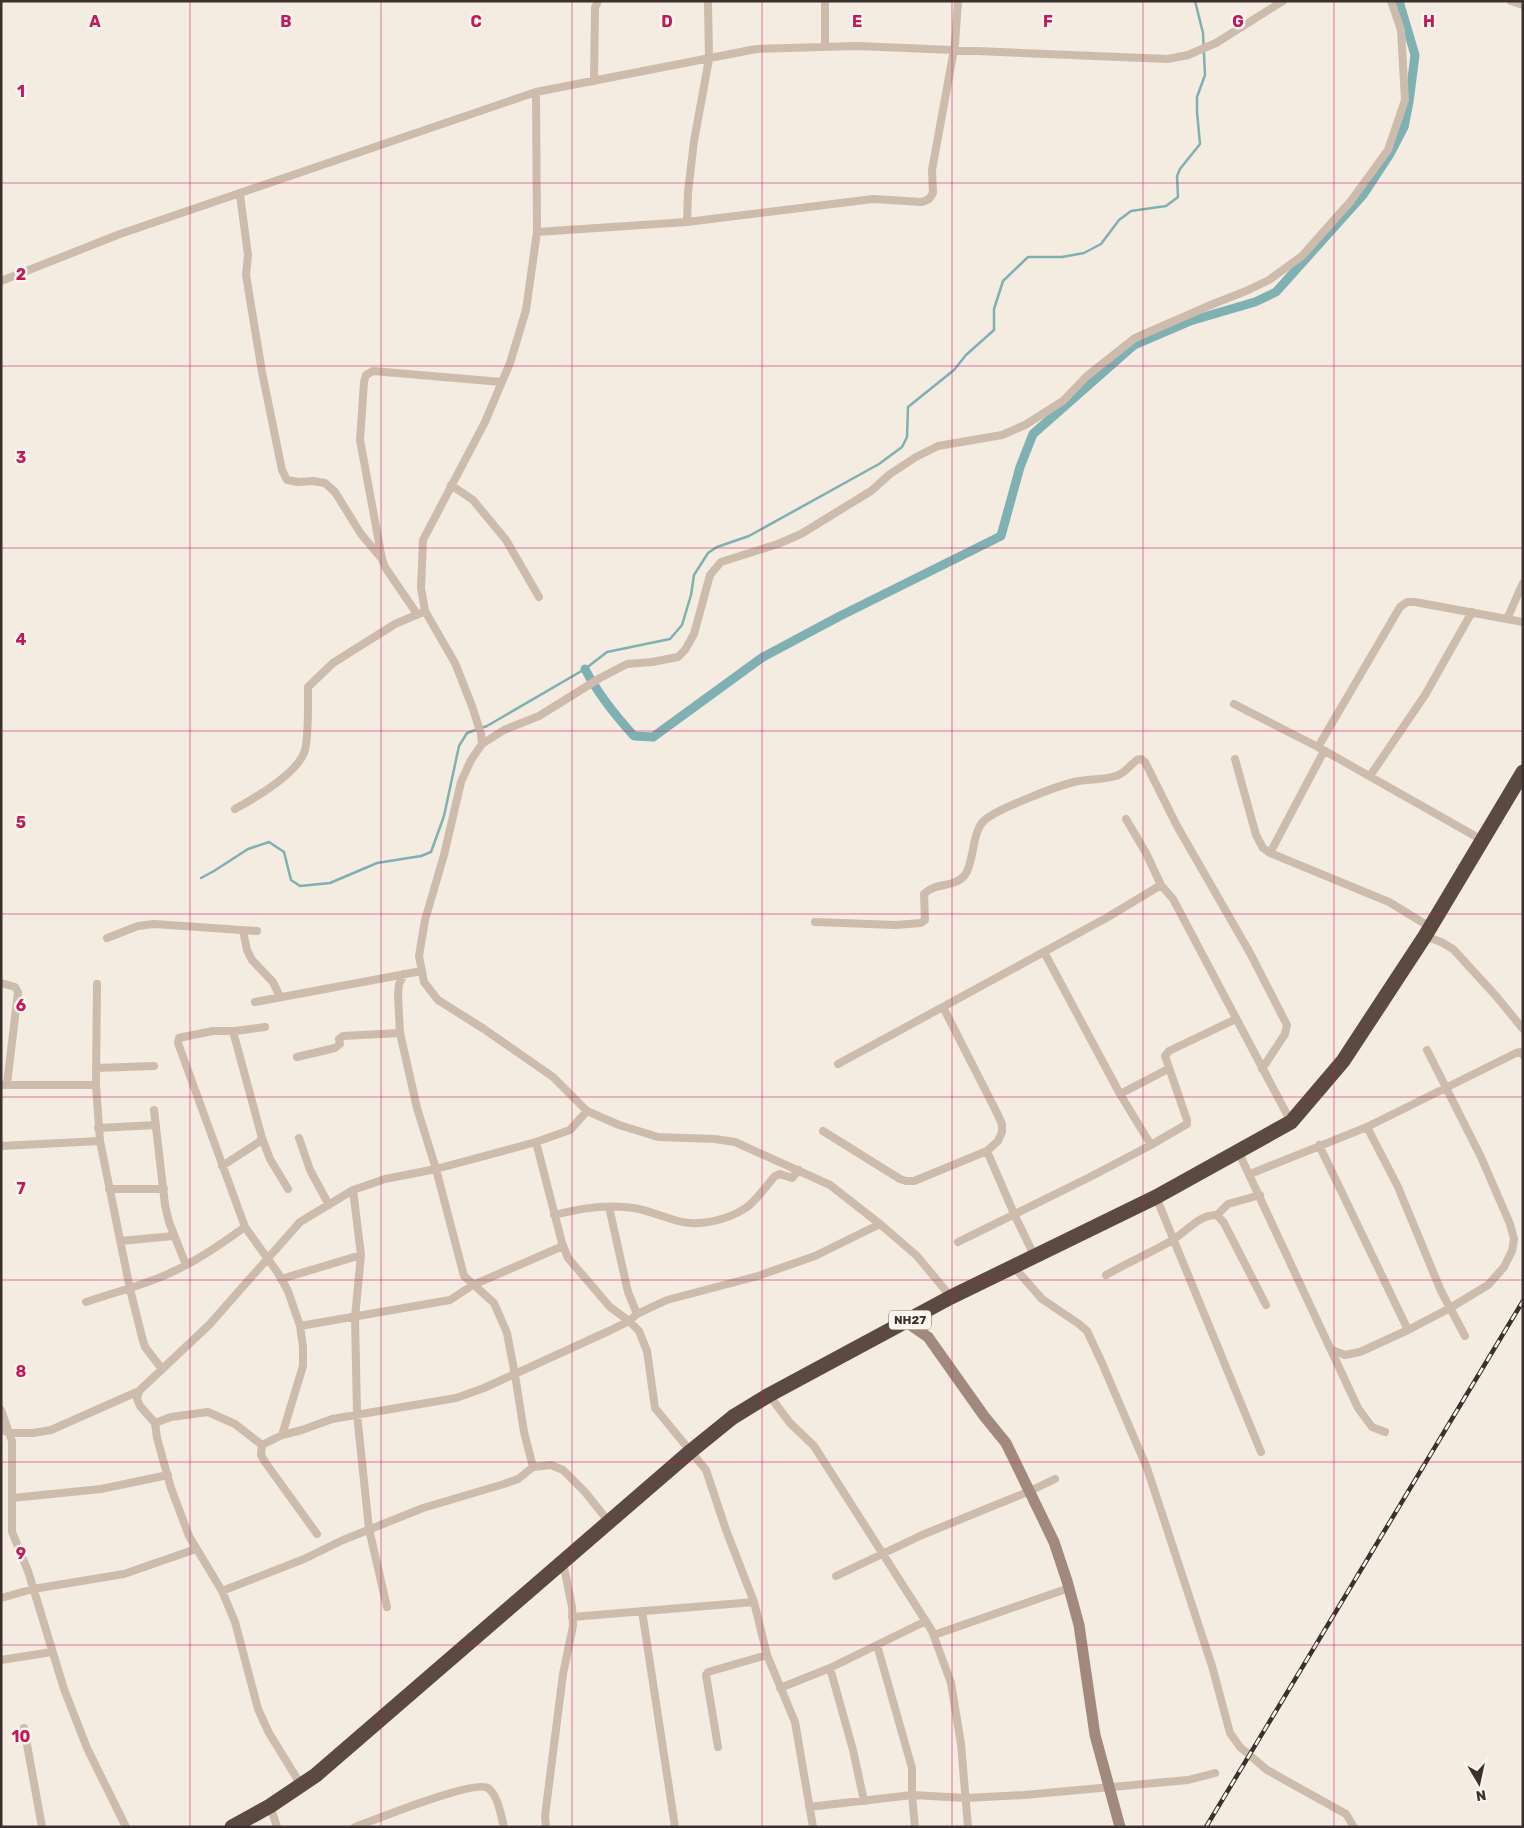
<svg xmlns="http://www.w3.org/2000/svg" width="1524" height="1828" viewBox="0 0 1524 1828" font-family="Rubik,sans-serif">
  <rect width="100%" height="100%" fill="#f4ebe1"/>
  <g fill="none" stroke-linecap="round" stroke-linejoin="round">
    <path stroke="#7fb0b2" stroke-width="2.5" d="M201 878 214 871 248 849 269 842 284 852 291 880 300 886 330 883 377 863 421 856 431 852 444 816 459 746 467 733 487 726 585 669 607 652 670 639 682 625 691 595 694 575 708 553 717 547 749 536 879 464 902 447 907 437 908 407 954 370 966 355 994 330V309L1003 281 1028 257H1062L1084 253 1101 244 1119 220 1131 211 1166 206 1178 197 1177 176 1180 169 1200 144 1197 112V97L1205 75 1203 33 1195 1"/>
    <path stroke="#7fb0b2" stroke-width="9" d="M585 669C598 694 614 714 634 736L653 737 763 657 840 616 1001 536 1020 467 1033 434 1134 345 1190 321 1255 302 1276 292 1363 195 1390 154 1404 127 1409 102 1415 55 1399 1"/>
    <path stroke="#cdbbac" stroke-width="8" d="M1511 1 1523 5
      M825 47V1
      M594 81 595 8 598 1
      M240 195 248 255 246 275 262 372 282 470 287 480 298 482 313 481 325 483 335 492 361 534 382 559
      M687 222 688 192 694 141 709 59 708 1
      M537 232 687 222 873 199 922 202 929 199 933 193 932 170 955 44 958 1
      M1 281 120 234 536 92 756 49 857 46 1168 59 1188 55 1216 43 1283 1
      M451 485 473 500 506 540 539 597
      M417 614 385 567 382 559 360 440 364 382 366 375 373 371 502 382
      M1507 619 1523 583
      M1234 704 1318 747 1482 840
      M482 744 481 734 472 706 455 663 425 611 421 588 423 540 485 422 510 363 526 310 537 232 536 92
      M1318 747 1400 607 1407 602H1415L1523 622
      M1235 759 1256 835 1263 848 1270 853 1389 902 1430 927
      M1370 776 1425 695 1472 612
      M235 809C255 798 295 775 304 753 309 741 308 702 308 687L333 663 395 624 421 613
      M1126 819 1146 853 1161 885 1173 899 1291 1122
      M1270 853 1324 751
      M815 922 896 925 921 923 925 920 924 894C935 882 955 888 965 875 975 861 971 830 986 819 1000 808 1057 786 1074 782 1088 779 1103 780 1116 776 1124 774 1130 765 1137 760L1141 759 1145 762 1177 826 1250 953 1287 1025 1285 1034 1262 1069
      M243 931 247 950 252 960 273 982 280 997
      M1425 936 1441 942 1453 949 1496 996 1523 1029
      M107 938 138 926 154 924 257 931
      M1044 952 1120 1094 1151 1145
      M404 974 399 984 398 995 400 1033 417 1108 436 1169 464 1276 494 1303 507 1333 515 1375 524 1432 533 1467
      M1 983 15 987 18 992 7 1084
      M97 984 96 1085 100 1141 130 1289 142 1337 145 1347 162 1369
      M255 1002 422 971
      M265 1027 235 1031H213L183 1037 179 1038 178 1043 245 1227 278 1273 288 1291 300 1326 303 1347V1366L282 1435
      M235 1031 234 1035 262 1138 270 1159 288 1189
      M297 1057 335 1048 340 1044 339 1039 343 1036 400 1033
      M838 1064 1108 917 1161 885
      M96 1068 154 1066
      M1 1085H96
      M1120 1094 1168 1069
      M154 1110 165 1205 169 1222 186 1265
      M1367 1127 1398 1187 1441 1291 1465 1336
      M98 1128 156 1125
      M823 1131 900 1179 906 1181H914L987 1151 998 1141 1002 1132V1124L996 1111 943 1007
      M299 1138 310 1170 329 1205
      M536 1142 562 1243 568 1258 610 1307 629 1321 639 1331 647 1351 655 1408 706 1470 726 1530 754 1602 767 1655 795 1722 813 1827
      M1319 1145 1408 1330
      M1 1146 100 1141
      M987 1151 1015 1216 1034 1255
      M1238 1151 1358 1408 1372 1427 1385 1432
      M222 1166 259 1142 262 1138
      M1250 1174 1367 1127 1516 1053 1521 1052 1523 1055
      M109 1189H164
      M353 1190 361 1255 355 1317 357 1414 369 1529 387 1607
      M1156 1197 1261 1452
      M609 1207 628 1292 637 1314
      M554 1215C580 1208 608 1204 634 1208 650 1211 663 1217 678 1221 698 1227 727 1220 744 1209 755 1203 767 1185 775 1176L780 1174 792 1178 799 1170
      M1217 1215 1228 1204 1260 1195
      M120 1241 174 1236
      M958 1242 1090 1177 1151 1145 1187 1124V1120L1165 1056 1169 1051 1236 1019
      M1013 1266 1042 1299 1079 1324 1087 1331 1102 1363 1147 1468 1212 1666 1230 1733 1240 1747 1267 1770 1346 1814 1354 1827
      M1106 1275C1127 1263 1150 1253 1171 1241 1187 1232 1197 1215 1217 1215L1224 1223 1266 1305
      M281 1279 361 1255
      M951 1297 917 1256 880 1224 830 1185 735 1142 715 1139 658 1137 619 1125 587 1111 553 1077 484 1029 438 1000 424 982 419 956 425 920 444 855 461 782 471 760 482 744 504 730 539 716 600 678 627 664 652 662 678 657 685 650 694 634 710 575 721 562 778 544 801 534 871 491 890 474 916 457 938 446 1002 435 1025 425 1063 401 1087 376 1135 338 1213 304 1246 291 1269 280 1302 256 1350 202 1388 150 1405 100 1401 30 1391 1
      M86 1302C114 1292 143 1286 170 1273 197 1261 221 1244 245 1227
      M300 1326 450 1300 473 1285 563 1246
      M1332 1350 1345 1355 1360 1352 1408 1330 1450 1308 1488 1285 1504 1267 1512 1251 1514 1239 1510 1224 1481 1157 1427 1050
      M769 1395 790 1423 814 1446 932 1631 951 1683 961 1744 968 1827
      M1 1410 12 1441V1532L28 1571 64 1689 87 1748 126 1827
      M155 1423 171 1417 208 1412 235 1424 262 1445
      M1 1429 9 1433H33L51 1430 139 1391
      M262 1445 282 1435 302 1430 332 1419 456 1398 484 1388 611 1330 629 1321 637 1314 667 1300 758 1276 815 1256 880 1224
      M262 1445 261 1455 265 1462 317 1534
      M12 1498 101 1489 168 1475
      M836 1576 922 1535 1030 1491 1055 1479
      M222 1591 304 1559 343 1540 423 1508 504 1484 518 1479 533 1467 551 1465 563 1470 585 1492 609 1522
      M1 1598 33 1589 124 1574 196 1549
      M642 1611 675 1827
      M572 1617 754 1602
      M934 1635 1069 1588
      M877 1645 912 1768V1795L915 1827
      M1 1660 52 1652
      M830 1668 853 1750 864 1801
      M780 1688 830 1668 926 1621
      M24 1728 42 1827
      M718 1747 706 1675 708 1672 767 1655
      M301 1785 269 1733 258 1709 235 1622 222 1591 189 1536 171 1488 157 1438 155 1423 140 1406 137 1399 139 1391 209 1325 300 1222 353 1190 385 1179 436 1169 536 1142 570 1130 587 1111
      M270 1806 277 1827
      M809 1807 912 1795 966 1798 1024 1795 1188 1780 1215 1773
      M355 1827C374 1820 475 1779 488 1788 498 1795 501 1816 504 1827
      M546 1827 545 1816 563 1674 573 1626 572 1607 563 1562"/>
    <path stroke="#a18a7d" stroke-width="11" d="M906 1322 928 1337 984 1416 1006 1443 1054 1542 1067 1581 1079 1625 1095 1735 1120 1827"/>
    <path stroke="#5c4a42" stroke-width="15" d="M232 1827 270 1806 316 1775 691 1451 733 1417 769 1395 951 1297 1156 1197 1291 1122 1343 1061 1425 936 1523 772"/>
    <defs>
      <path id="rail" d="M1206 1827 1523 1301"/>
    </defs>
    <use href="#rail" stroke="#3b302b" stroke-width="4.5"/>
    <use href="#rail" stroke="#fbf5ee" stroke-width="2.5" stroke-dasharray="8" stroke-linecap="butt"/>
  </g>
  <path fill="none" stroke="#c2185b" stroke-width="1" stroke-opacity="0.55" d="M190 1V1827M381 1V1827M572 1V1827M762 1V1827M952 1V1827M1143 1V1827M1334 1V1827M1 183H1523M1 366H1523M1 548H1523M1 731H1523M1 914H1523M1 1097H1523M1 1280H1523M1 1462H1523M1 1645H1523"/>
  <g text-anchor="middle" stroke-width="5" stroke-linejoin="round" paint-order="stroke">
    <rect fill="#fbf5ee" stroke="#756b66" stroke-width="1" x="889" y="1310.5" width="42" height="19" rx="4"/>
    <g font-size="12" font-weight="bold" fill="#3b302b">
      <text x="910" y="1324">NH27</text>
    </g>
  </g>
  <g font-size="16" text-anchor="middle" font-weight="bold" fill="#c2185b" stroke="#fbf5ee" stroke-width="5" stroke-linejoin="round" paint-order="stroke">
    <text x="95" y="27">A</text>
    <text x="286" y="27">B</text>
    <text x="476" y="27">C</text>
    <text x="667" y="27">D</text>
    <text x="857" y="27">E</text>
    <text x="1048" y="27">F</text>
    <text x="1238" y="27">G</text>
    <text x="1429" y="27">H</text>
    <text x="21" y="97">1</text>
    <text x="21" y="280">2</text>
    <text x="21" y="463">3</text>
    <text x="21" y="645">4</text>
    <text x="21" y="828">5</text>
    <text x="21" y="1011">6</text>
    <text x="21" y="1194">7</text>
    <text x="21" y="1377">8</text>
    <text x="21" y="1559">9</text>
    <text x="21" y="1742">10</text>
  </g>
  <rect width="1524" height="1828" fill="none" stroke="#3b302b" stroke-width="5"/>
  <g transform="translate(1479 1783) rotate(171)" stroke="#fbf5ee" stroke-width="4" paint-order="stroke">
  <path d="M0-4L9 19L0 12L-9 19Z" fill="#3b302b"/>
  <text y="-8" font-size="14" font-weight="bold" text-anchor="middle" fill="#3b302b">N</text>
  </g>
</svg>
